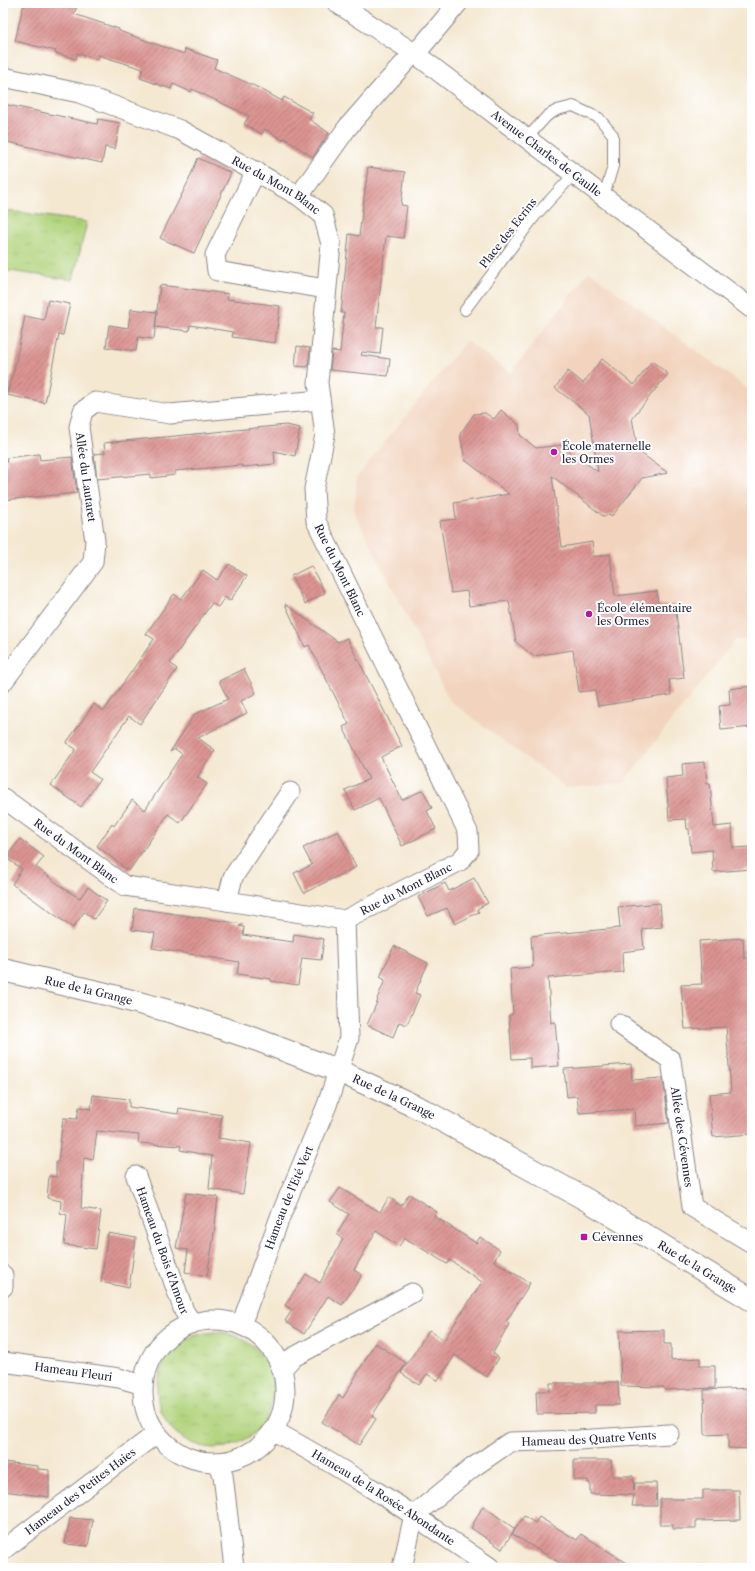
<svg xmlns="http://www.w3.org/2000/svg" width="755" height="1571" viewBox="0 0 755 1571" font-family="'Libre Caslon Text',serif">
  <defs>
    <pattern id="grass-tufts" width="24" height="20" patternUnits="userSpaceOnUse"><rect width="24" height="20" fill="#b1d37b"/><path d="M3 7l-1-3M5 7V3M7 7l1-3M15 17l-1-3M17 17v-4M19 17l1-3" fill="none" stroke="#98b56b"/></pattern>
    <pattern id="building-hatch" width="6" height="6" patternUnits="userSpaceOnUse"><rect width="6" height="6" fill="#db9492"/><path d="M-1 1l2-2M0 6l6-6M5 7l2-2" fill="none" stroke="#b17878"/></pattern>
  </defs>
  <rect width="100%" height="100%" fill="#fff"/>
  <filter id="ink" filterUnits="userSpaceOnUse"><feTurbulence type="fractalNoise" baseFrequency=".025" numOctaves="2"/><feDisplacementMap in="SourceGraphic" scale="8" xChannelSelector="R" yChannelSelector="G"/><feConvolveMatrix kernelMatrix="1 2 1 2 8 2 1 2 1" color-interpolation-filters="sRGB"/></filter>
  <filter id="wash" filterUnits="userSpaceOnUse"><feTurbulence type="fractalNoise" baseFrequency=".012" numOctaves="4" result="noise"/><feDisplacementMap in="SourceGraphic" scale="16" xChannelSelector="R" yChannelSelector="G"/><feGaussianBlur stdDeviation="0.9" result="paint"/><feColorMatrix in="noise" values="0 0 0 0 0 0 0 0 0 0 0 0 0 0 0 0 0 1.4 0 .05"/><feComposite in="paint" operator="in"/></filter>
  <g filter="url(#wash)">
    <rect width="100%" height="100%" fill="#f4e8d1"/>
    <path fill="#f2d4be" d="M589 271 752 392V639L735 640 623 783 567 788 450 701 354 512 357 477 466 341 511 373Z"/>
    <path fill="url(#grass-tufts)" stroke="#6a7a5b" d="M3 210 87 222 73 280 3 270Z
      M157 1390a58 58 0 1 1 116 0a58 58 0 1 1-116 0Z"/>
    <g id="blocks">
      <path fill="url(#building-hatch)" d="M24 3H78L74 14 119 29V31L184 54 185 49 217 60 214 68 259 88 282 101 284 97 313 113 309 119 329 133 313 157 284 138 283 140 265 129 262 134 244 124 249 116 192 89 191 92 173 84 171 89 140 78 143 69 98 55 97 60 77 53 76 59 55 53 56 51 15 41Z
        M3 104 97 124 98 119 120 123 115 149 105 147 102 163 3 141Z
        M198 158 231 173 194 253 160 238 188 182Z
        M368 167 405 172 401 205 407 206 403 238 386 236 376 327H383L380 354 362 352 361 355 390 359 388 376 330 370 332 351 340 352 344 313H341L349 234 359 236Z
        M160 285 228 294 227 299 280 306 275 343 232 337 233 332 190 325 189 331 155 327Z
        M48 300 70 304 63 335 59 334 45 403 7 395 12 375H13L25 316 44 320Z
        M131 309 157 312 154 339 138 337 136 351 106 347 109 325 128 328Z
        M297 346 310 348 308 367 295 366Z
        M602 359 634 385 652 361 668 374 632 418 638 451 668 473 642 478 613 515 603 516 552 476 562 547 592 542 594 557 610 554 615 596 657 591 658 606 675 604 684 678 669 680 671 695 598 706 595 690 579 692 573 650 533 656 516 642 509 601 469 606 467 591 451 593 440 521 456 519 454 503 509 494 465 460 460 434 474 414 485 413 494 419 501 410 519 425 520 435 536 448 561 445 598 472 589 414 555 388 568 371 583 383Z
        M286 425 300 428 295 456 274 451 275 464 242 467V465L175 471V475L151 478V474L97 479 94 454 105 453 104 443Z
        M39 454 40 460 72 457 77 493 3 500V463H7L6 458Z
        M229 564 247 576 230 601 225 597 218 607 212 603 170 663 177 669 140 724 129 716 90 772 100 779 81 807 51 785 76 749 66 743 94 704 104 711 154 639 146 634 174 594 181 599 203 570 217 580Z
        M311 566 325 593 305 604 291 576Z
        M285 604 338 642 347 638 402 746 381 757 402 800 423 790 432 808 427 811 436 829 402 846 379 798 355 810 345 790 369 779 343 727 349 724 309 645 305 647Z
        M244 669 256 693 241 701 247 713 198 738 215 750 197 777 207 784 180 823 168 814 129 871 97 846 112 824 114 826 132 800 145 810 182 754 175 749 170 752 195 714 228 699 219 681Z
        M752 686V727L721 730 719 706 730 705 729 689Z
        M705 762 707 783H710L714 827 732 825 733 848 752 847V869L713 872 712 850 691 852 689 829H687L686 819 669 820 666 778 683 776 682 764Z
        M338 831 356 867 304 893 294 873 312 865 303 848Z
        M20 839 44 857 36 867 66 890 80 898 88 887 107 901 94 919 84 912 73 928 12 884 22 869 6 858Z
        M474 878 488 903 477 909 479 912 455 924 447 908 428 916 418 897 445 883 449 891Z
        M660 903 662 927 642 929 644 949 622 952 623 972 548 978 551 1023 555 1022 559 1066 530 1068V1058L512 1059 509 1015 513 1014 510 969 533 967 531 936 620 928 618 907Z
        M135 908 243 924 239 926 244 927 243 935 293 942 294 934 324 939 321 960 302 958 298 985 271 981V979L237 974 239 962 152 948 155 933 132 930Z
        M743 938 744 958H752V1134L713 1137 709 1094 731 1092 726 1027 685 1029 681 985 702 984 699 941Z
        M394 946 428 963 415 993 420 995 407 1025 399 1022 393 1037 367 1025 378 1000 377 999 385 980 380 977Z
        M631 1064 632 1080 663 1078 669 1123 635 1126 634 1109 579 1113 577 1096 567 1097 564 1069Z
        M93 1095 129 1099V1107L178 1114 179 1108 222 1115 218 1138 251 1143 243 1194 209 1189 212 1156 180 1150 181 1146 138 1143 139 1135 97 1131 93 1160 84 1158 81 1208 101 1211 96 1249 64 1245 67 1215 60 1213 61 1201 47 1198 49 1176 56 1177V1162H58L63 1118 77 1119 79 1107 91 1109Z
        M340 1188 380 1212 389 1197 401 1206 409 1194 437 1212 434 1216 476 1243 480 1237 500 1250 494 1261 530 1283 506 1322 509 1324 493 1353 499 1358 487 1377 455 1355 438 1381 427 1374 419 1385 401 1373 429 1330 444 1340 482 1282 450 1260 447 1264 405 1238 399 1246 376 1231 354 1270 362 1275 342 1305 328 1296 304 1334 285 1321 292 1310 285 1305 306 1274 320 1283 343 1239 337 1234 349 1214 330 1202Z
        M186 1193 218 1197 213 1241 207 1276 185 1272 188 1250 176 1248Z
        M108 1233 136 1238 129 1288 101 1282Z
        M664 1330V1344H671V1360L700 1358V1366H715V1388L664 1390V1387L621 1386 619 1331Z
        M375 1343 406 1363 372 1416 376 1419 359 1445 322 1422 339 1395 343 1398Z
        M594 1382H618L619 1405H595V1413L537 1414 536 1391H550V1383H594Z
        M751 1388 752 1449 728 1448V1434L705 1435 704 1390Z
        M574 1460H611L612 1476H633L634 1491 635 1483H656L657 1506H632L634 1495 590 1494V1483H588V1480H574Z
        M3 1462 38 1466V1469L49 1470V1497L3 1491Z
        M703 1490H739L740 1520 696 1521V1529H673V1525H660V1499H703Z
        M483 1506 515 1529 502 1549 471 1528Z
        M524 1516 535 1523 539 1517 577 1540 581 1534 635 1568H568L512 1534Z
        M70 1518 93 1520 88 1546 65 1544Z"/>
    </g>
  </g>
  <g filter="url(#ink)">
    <use href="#blocks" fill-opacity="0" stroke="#8b8586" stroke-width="1"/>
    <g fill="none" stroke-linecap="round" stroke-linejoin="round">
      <defs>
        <path id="service" d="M527 138 547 116 557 110 573 106 599 118 613 135V166L604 196
          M465 310 535 216 574 174"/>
        <g id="minor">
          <path id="s1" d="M337 3 414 53 752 309"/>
          <path id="s2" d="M3 77 79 93 180 130 299 196 323 215 331 244 318 383 325 435 314 489 316 521 468 832 469 850 460 861 345 920 227 901 125 886 3 798"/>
          <path d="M256 171 215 255 217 271 326 289"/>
          <path d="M299 196 347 128 388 81 414 53 423 45 458 3"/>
          <path d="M3 682 93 562 95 541 79 427 83 411 95 402 170 414 320 400"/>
          <path d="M227 901 233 877 290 792"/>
          <path id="s3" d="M619 1024 671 1060 692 1207 752 1243"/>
          <path id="s4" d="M136 1176 184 1311 192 1323"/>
          <path d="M3 1275V1287"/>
          <circle cx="214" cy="1391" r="71"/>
          <path id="s5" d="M241 1325 280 1217 327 1105 349 1038 345 920"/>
          <path id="s6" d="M3 1362 119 1378 143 1385"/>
          <path d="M282 1369 292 1358 412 1293"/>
          <path id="s7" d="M274 1431C349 1471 420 1519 491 1568"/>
          <path d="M218 1462 223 1475 234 1568"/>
          <path id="s8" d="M3 1550 157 1433"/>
          <path id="s9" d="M402 1568 414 1515 472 1468 510 1442 578 1440 669 1434"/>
        </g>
        <g id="tertiary">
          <path id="s10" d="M3 970 106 994 176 1013 255 1039 339 1071 423 1110 587 1200 752 1300"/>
        </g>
      </defs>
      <use href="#service" stroke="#8b8586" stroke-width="12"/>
      <use href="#minor" stroke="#8b8586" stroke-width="21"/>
      <use href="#tertiary" stroke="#8b8586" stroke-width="24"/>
      <use href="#service" stroke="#fff" stroke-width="10"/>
      <use href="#minor" stroke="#fff" stroke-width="19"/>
      <use href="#tertiary" stroke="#fff" stroke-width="22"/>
    </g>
  </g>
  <g fill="#b5179e" stroke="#fff" stroke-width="1.5">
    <circle cx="554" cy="452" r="4"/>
    <circle cx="589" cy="614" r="4"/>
    <rect x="580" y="1233" width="8" height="8" rx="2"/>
  </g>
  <g text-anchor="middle" stroke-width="4" stroke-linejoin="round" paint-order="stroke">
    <g font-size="11" fill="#22223b" stroke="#fff">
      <text dy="4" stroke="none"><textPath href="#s1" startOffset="258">Avenue Charles de Gaulle</textPath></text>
      <text dy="4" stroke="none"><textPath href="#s2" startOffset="296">Rue du Mont Blanc</textPath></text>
      <text transform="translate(508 233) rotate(-52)" y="4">Place des Ecrins</text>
      <text transform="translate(86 477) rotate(82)" y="4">Allée du Lautaret</text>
      <text dy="4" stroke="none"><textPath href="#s2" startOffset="716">Rue du Mont Blanc</textPath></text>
      <text transform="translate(76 851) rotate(36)" y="4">Rue du Mont Blanc</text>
      <text transform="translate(406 889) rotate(-27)" y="4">Rue du Mont Blanc</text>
      <text dy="4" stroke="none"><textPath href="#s10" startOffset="88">Rue de la Grange</textPath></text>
      <text dy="4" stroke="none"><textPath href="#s10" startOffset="412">Rue de la Grange</textPath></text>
      <text dy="4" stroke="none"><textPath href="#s3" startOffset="141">Allée des Cévennes</textPath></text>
      <text dy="4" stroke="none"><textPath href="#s5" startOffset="136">Hameau de l'Eté Vert</textPath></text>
      <text dy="4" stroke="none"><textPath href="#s4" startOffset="79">Hameau du Bois d'Amour</textPath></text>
      <text dy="4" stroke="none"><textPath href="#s10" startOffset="760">Rue de la Grange</textPath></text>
      <text dy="4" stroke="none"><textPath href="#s6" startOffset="71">Hameau Fleuri</textPath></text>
      <text dy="4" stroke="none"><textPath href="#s9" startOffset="254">Hameau des Quatre Vents</textPath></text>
      <text dy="4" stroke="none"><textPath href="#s8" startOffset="97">Hameau des Petites Haies</textPath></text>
      <text dy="4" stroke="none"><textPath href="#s7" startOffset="128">Hameau de la Rosée Abondante</textPath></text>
    </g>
    <g font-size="11" fill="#22223b" stroke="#fff" text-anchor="start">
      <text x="562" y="450">École maternelle<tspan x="562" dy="13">les Ormes</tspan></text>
      <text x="597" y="612">École élémentaire<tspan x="597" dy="13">les Ormes</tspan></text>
      <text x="592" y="1241">Cévennes</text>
    </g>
  </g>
  <rect width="755" height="1571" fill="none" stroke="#fff" stroke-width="16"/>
</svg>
